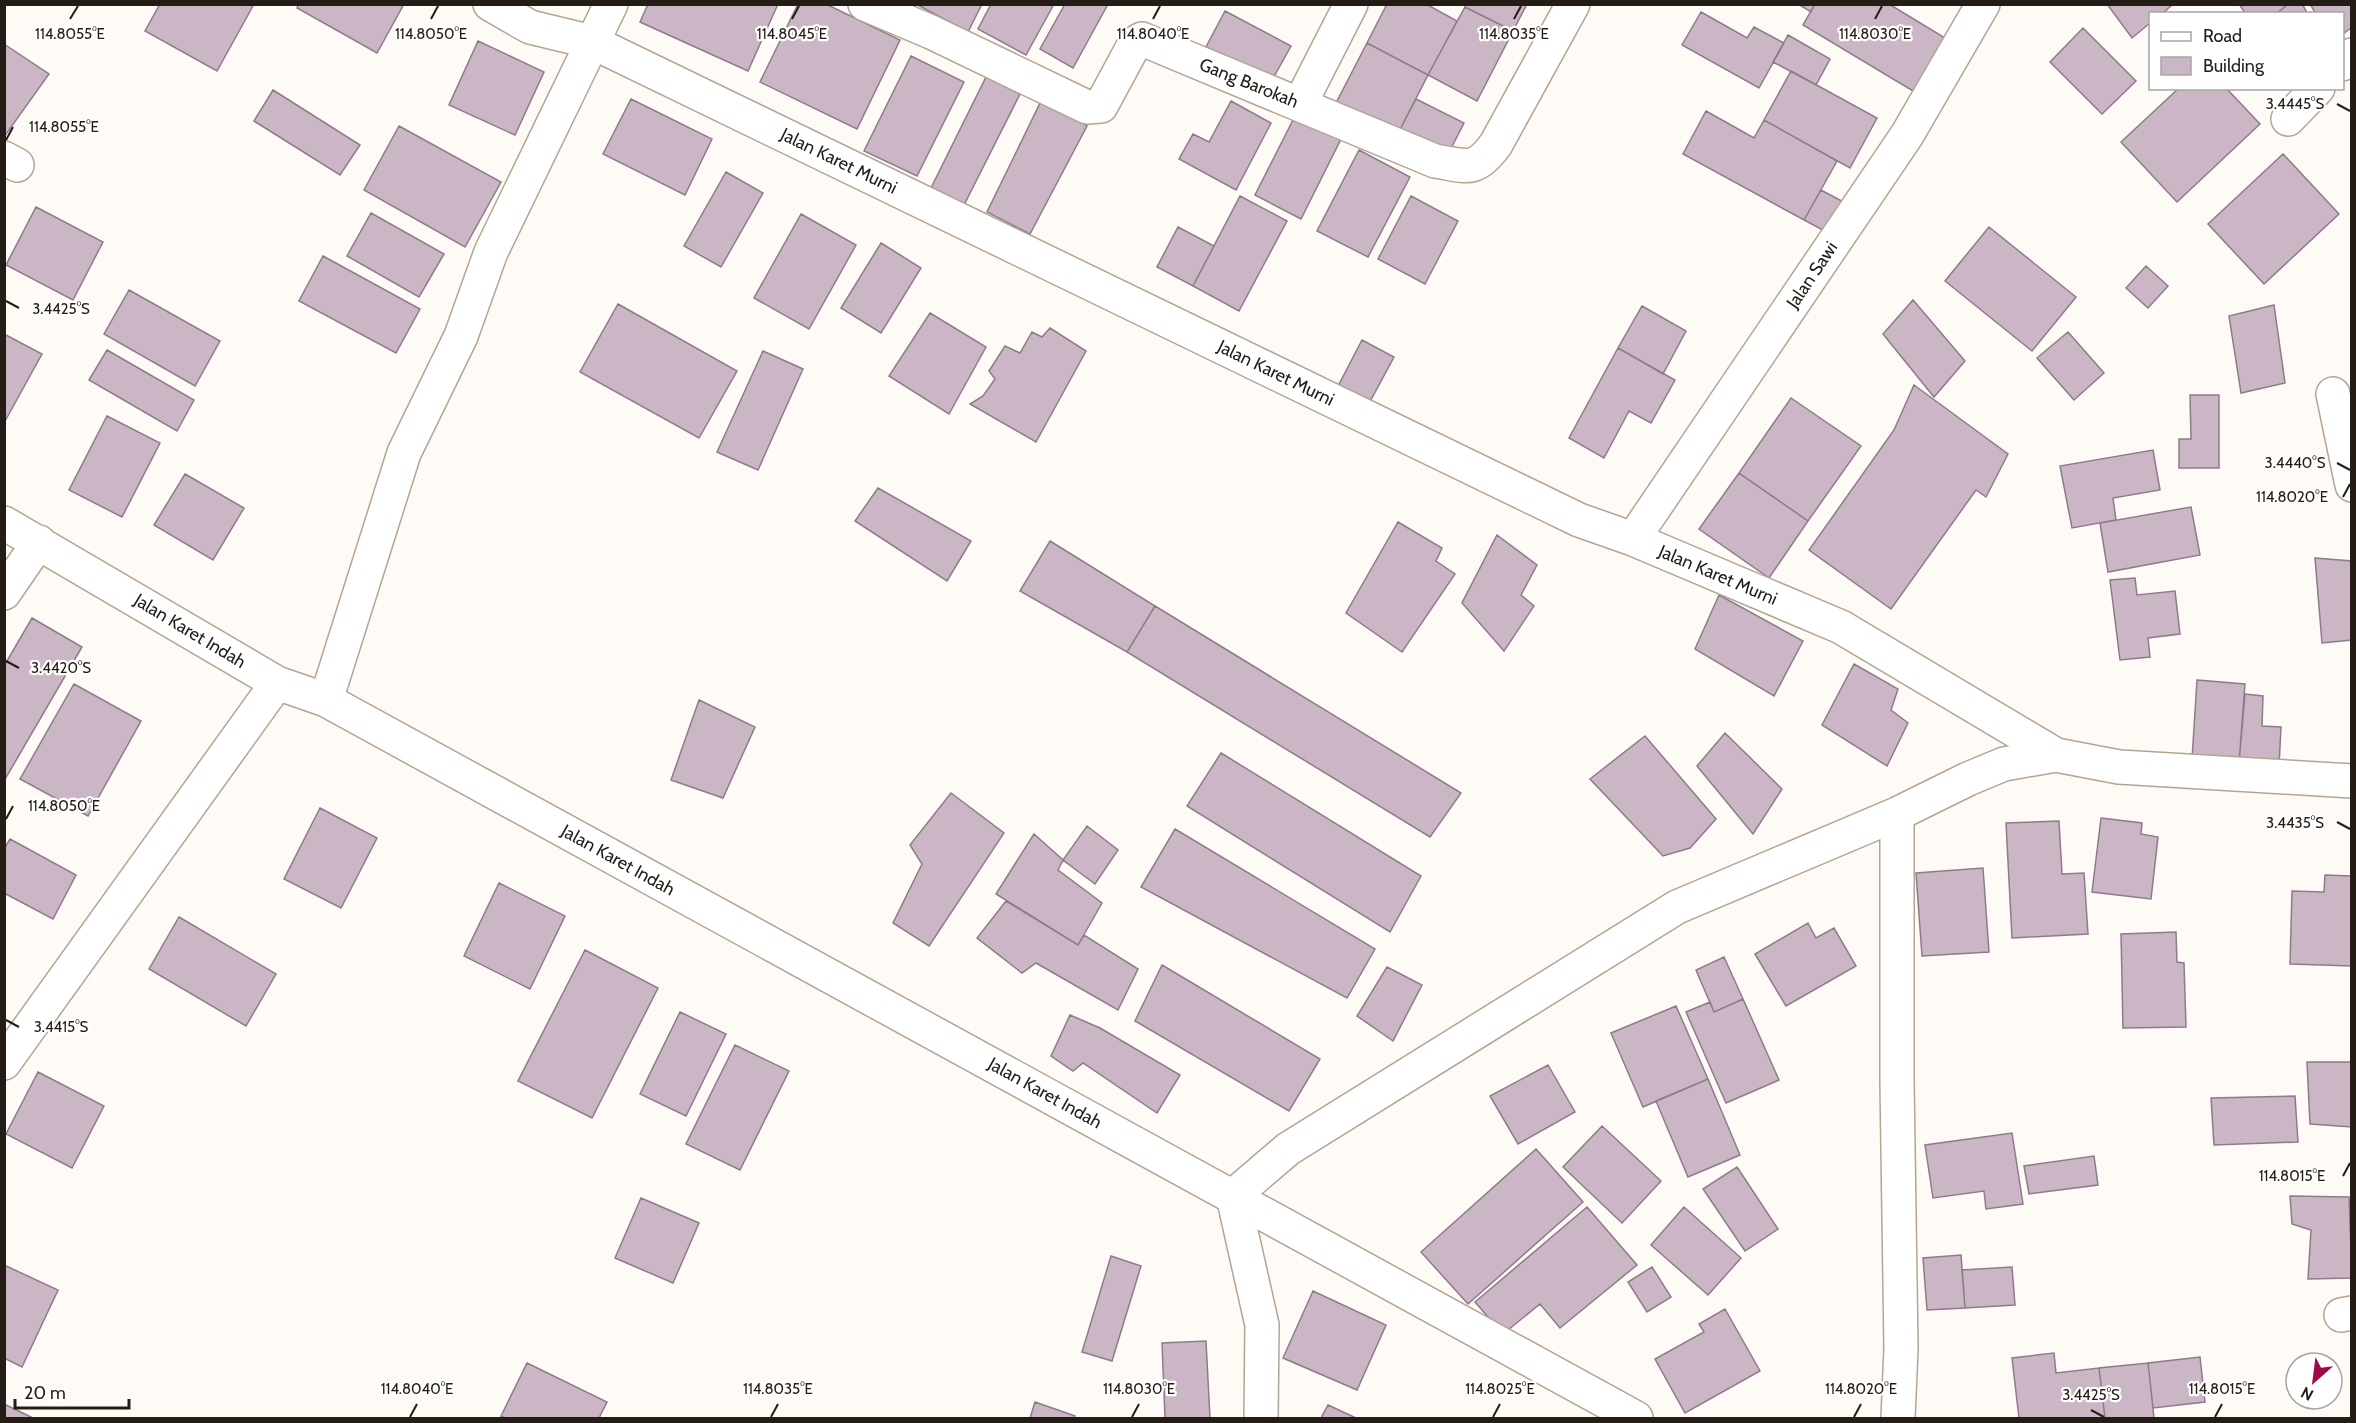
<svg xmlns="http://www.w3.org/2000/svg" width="2356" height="1423" viewBox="0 0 2356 1423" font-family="Cabin,sans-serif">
  <rect width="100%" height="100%" fill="#fefaf6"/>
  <path fill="#cbb6c6" stroke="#8e7b8a" stroke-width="1.5" d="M160 4H254L217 71 145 31Z
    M299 4H404L377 53 297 8Z
    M648 4H778L748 71 640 22Z
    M798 4H826L900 40 857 129 760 82Z
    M916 4H982L968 32Z
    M991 4H1054L1026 55 978 29Z
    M1065 4H1104L1107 6 1073 68 1040 49Z
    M1387 4H1426L1457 21 1428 75 1367 43Z
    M1466 4H1527L1513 31 1465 7Z
    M1798 4H1815L1811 12Z
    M1815 4H1889L1950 41 1918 94 1803 25Z
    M2107 4H2173L2162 14H2150V23L2132 38Z
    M2239 4H2288L2276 14H2246Z
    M2288 4H2302L2308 14H2276Z
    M2310 4H2352V27L2342 35V14H2316Z
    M1465 7 1513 31 1477 101 1428 75Z
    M1225 11 1291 46 1271 82 1206 47Z
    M1701 12 1747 38 1754 27 1784 43 1759 88 1682 45Z
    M2083 28 2136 81 2102 114 2050 62Z
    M1788 35 1830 59 1816 85 1773 62Z
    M478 41 544 72 515 135 449 105Z
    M1367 43 1428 75 1396 137 1335 105Z
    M4 44 49 74 4 137Z
    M911 56 964 82 917 176 864 151Z
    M1791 71 1877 118 1850 168 1764 120Z
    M986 77 1020 94 964 205 931 188Z
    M2179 88H2226L2260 124 2177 202 2121 142Z
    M273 90 360 145 340 175 254 121Z
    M1044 95 1087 126 1030 234 987 212Z
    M631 99 712 139 685 195 603 154Z
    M1416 99 1464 123 1444 162 1396 137Z
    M1231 101 1271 123 1236 190 1179 159 1193 134 1209 142Z
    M1706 111 1754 138 1764 120 1837 161 1804 220 1683 154Z
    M1295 116 1341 139 1301 219 1255 195Z
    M399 126 501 182 465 247 364 190Z
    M1359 150 1410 177 1368 257 1317 231Z
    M2283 154 2339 214 2264 284 2208 224Z
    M726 172 763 193 721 267 684 246Z
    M1821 190 1851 206 1834 236 1804 220Z
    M1240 196 1287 221 1239 311 1193 286Z
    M1411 196 1458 221 1425 284 1378 259Z
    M36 207 103 242 73 300 6 265Z
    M371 213 444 254 419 297 347 256Z
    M801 214 856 245 809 329 754 298Z
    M1178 227 1214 246 1193 286 1157 267Z
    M1989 227 2076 297 2032 351 1945 281Z
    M881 243 921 268 881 333 841 308Z
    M323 256 420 309 396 353 299 301Z
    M2146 266 2168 286 2148 308 2126 288Z
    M129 290 220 341 195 386 104 334Z
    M1913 300 1965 361 1934 397 1883 334Z
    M618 304 737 371 699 438 580 372Z
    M2274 305 2285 383 2241 393 2229 316Z
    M1642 306 1686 331 1663 374 1618 348Z
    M930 313 986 347 949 414 889 376Z
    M1050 328 1086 351 1036 442 970 404 983 396 995 379 989 371 1005 346 1020 353 1032 332 1042 337Z
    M2068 332 2104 373 2074 400 2037 358Z
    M4 334 42 354 4 423Z
    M1362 340 1394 357 1366 409 1335 392Z
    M1618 348 1675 380 1651 423 1629 411 1604 458 1569 438Z
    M107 350 194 400 177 431 89 380Z
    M763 351 803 369 758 470 717 452Z
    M1914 385 2008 454 1986 497 1976 490 1891 609 1809 550 1894 430Z
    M2190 395H2219V468H2179V439H2191Z
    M1791 398 1861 446 1808 521 1739 473Z
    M107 416 160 443 122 517 69 490Z
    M2153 450 2160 490 2113 498 2116 520 2072 528 2060 466Z
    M1739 473 1808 521 1769 578 1699 529Z
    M185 474 244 508 213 560 154 525Z
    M878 488 971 541 947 581 855 521Z
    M2191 507 2200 555 2108 572 2100 523Z
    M1398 522 1442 548 1436 561 1455 574 1402 652 1346 613Z
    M1497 535 1537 565 1521 595 1534 606 1504 651 1462 603Z
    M1050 541 1155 606 1127 652 1020 591Z
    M2315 558 2352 561V640L2322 643Z
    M2135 578 2137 595 2175 591 2180 634 2148 638 2150 657 2120 660 2110 580Z
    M1719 595 1803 641 1774 696 1695 649Z
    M1155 606 1461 793 1430 837 1127 652Z
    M32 618 82 647 4 781V666Z
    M1854 664 1898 689 1891 710 1908 723 1887 766 1822 725Z
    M2197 680 2245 684 2239 763 2192 759Z
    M74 684 141 721 88 816 20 779Z
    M2245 694 2263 696 2262 726 2281 727 2279 766 2239 763Z
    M699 700 755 727 723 798 671 780Z
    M1725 733 1782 789 1753 834 1697 766Z
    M1645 736 1716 819 1690 848 1663 856 1590 779Z
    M1221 753 1421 876 1390 932 1187 806Z
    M951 793 1004 833 929 946 893 923 922 864 910 845Z
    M320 808 377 838 341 908 284 879Z
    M2101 818 2142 823 2141 834 2158 837 2151 899 2092 892Z
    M2059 821 2062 874 2084 873 2088 934 2012 938 2006 823Z
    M1087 826 1118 850 1095 884 1063 860Z
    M1175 829 1375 949 1347 998 1141 887Z
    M1034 834 1063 860 1058 870 1102 903 1078 945 996 894Z
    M10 839 76 875 53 919 4 893V849Z
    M1983 868 1989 952 1922 956 1916 873Z
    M2325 875 2352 876V966L2290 964 2292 891 2324 892Z
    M499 883 565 916 530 989 464 956Z
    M1006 901 1078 945 1084 935 1138 969 1118 1010 1036 963 1022 973 977 938Z
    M179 917 276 974 246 1026 149 969Z
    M1808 923 1816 938 1834 928 1856 966 1786 1006 1755 954Z
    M2176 932 2177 962 2184 963 2186 1027 2123 1028 2121 934Z
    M585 950 658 988 592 1118 518 1081Z
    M1724 957 1743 999 1714 1012 1696 970Z
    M1162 965 1320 1059 1289 1111 1135 1021Z
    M1387 967 1422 985 1393 1041 1357 1016Z
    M1743 999 1779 1080 1726 1103 1686 1012 1710 1002 1714 1012Z
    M1676 1006 1708 1079 1643 1107 1611 1033Z
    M680 1012 726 1034 686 1116 640 1094Z
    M1070 1015 1100 1028 1180 1075 1157 1113 1083 1063 1073 1071 1051 1056Z
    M735 1045 789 1071 740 1170 686 1144Z
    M2307 1062H2352V1127L2310 1124Z
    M1548 1065 1575 1112 1518 1144 1490 1096Z
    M38 1072 104 1106 72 1168 6 1134Z
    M1708 1079 1740 1155 1688 1177 1656 1101Z
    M2295 1096 2298 1142 2214 1145 2211 1098Z
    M1602 1126 1661 1181 1622 1223 1563 1167Z
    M2012 1133 2023 1204 1986 1209 1984 1191 1933 1198 1925 1145Z
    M1536 1149 1583 1202 1468 1304 1421 1252Z
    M2094 1156 2098 1185 2029 1194 2024 1166Z
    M1737 1167 1778 1229 1745 1251 1703 1189Z
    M2290 1196 2349 1197 2352 1278 2308 1279 2311 1230 2292 1224Z
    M641 1198 699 1223 673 1283 615 1258Z
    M1587 1207 1637 1265 1560 1328 1540 1304 1503 1334 1475 1302Z
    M1684 1207 1741 1258 1708 1295 1651 1245Z
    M1961 1255 1965 1308 1927 1310 1923 1258Z
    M1111 1256 1141 1266 1112 1361 1082 1352Z
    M4 1265 58 1290 22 1367 4 1358Z
    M1652 1267 1671 1297 1647 1312 1628 1282Z
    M2012 1267 2015 1305 1965 1308 1962 1270Z
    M1313 1291 1386 1325 1357 1390 1283 1358Z
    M1725 1309 1760 1371 1685 1413 1655 1359 1704 1332 1699 1324Z
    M1206 1341 1210 1418H1165L1162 1343Z
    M2054 1353 2056 1373 2099 1368 2105 1418H2019L2012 1358Z
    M2200 1357 2205 1402 2153 1408 2148 1363Z
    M527 1363 607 1402 599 1418H506L501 1416Z
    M2148 1363 2154 1418H2105L2099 1368Z
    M1035 1402 1075 1416 1074 1418H1030Z
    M4 1404 31 1417 30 1418H4Z
    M1328 1405 1356 1418H1321Z"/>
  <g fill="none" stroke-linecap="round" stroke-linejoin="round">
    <defs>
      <path id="street" d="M490 4 530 27 592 42 1579 520 1633 539 1841 627 2056 755
        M865 4 931 32 1087 107 1101 106 1135 43 1142 39 1435 161C1467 166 1475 173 1496 144L1573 4
        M2342 64 2352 55
        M1300 104 1351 4
        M2288 119 2318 88
        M4 158 17 165
        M2333 394 2352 485
        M4 523 277 683 326 700 1636 1418
        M1633 539 1907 135 1983 4
        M4 593 39 542
        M326 700 404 453 461 336 491 252 611 4
        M1897 814V1081L1901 1349 1898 1418
        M4 1063 277 683
        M1233 1196 1288 1149 1677 907 1897 814 1968 779 2004 764 2056 755 2119 767 2352 781
        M1233 1196 1262 1325 1261 1418
        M2341 1315 2352 1313"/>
    </defs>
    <use href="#street" stroke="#b4a592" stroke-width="36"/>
    <use href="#street" stroke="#fff" stroke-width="33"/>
  </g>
  <path fill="none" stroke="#231d16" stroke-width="2" d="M70 19 78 6M431 19 438 6M792 19 799 6M1153 19 1160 6M1514 19 1521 6M1875 19 1882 6M2337 104 2350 111M6 140 13 127M6 301 19 308M2337 463 2350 470M2343 497 2350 484M6 661 19 668M6 819 13 806M2337 822 2350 829M6 1020 19 1027M2343 1176 2350 1163M2091 1410 2104 1417M410 1417 417 1404M771 1417 778 1404M1132 1417 1139 1404M1493 1417 1500 1404M1854 1417 1861 1404M2215 1417 2222 1404"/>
  <g text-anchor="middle" stroke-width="4.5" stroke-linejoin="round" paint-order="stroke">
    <g font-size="18" fill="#231d16" stroke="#fff">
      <text transform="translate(1249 83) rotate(22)" y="6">Gang Barokah</text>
      <text transform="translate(839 161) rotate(26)" y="6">Jalan Karet Murni</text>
      <text transform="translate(1812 275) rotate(-56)" y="6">Jalan Sawi</text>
      <text transform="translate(1276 373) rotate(26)" y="6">Jalan Karet Murni</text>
      <text transform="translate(1718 575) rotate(23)" y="6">Jalan Karet Murni</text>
      <text transform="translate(190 631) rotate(31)" y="6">Jalan Karet Indah</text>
      <text transform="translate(618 860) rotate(29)" y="6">Jalan Karet Indah</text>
      <text transform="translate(1045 1093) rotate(29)" y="6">Jalan Karet Indah</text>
    </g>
  </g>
  <g font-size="15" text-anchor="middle" fill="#231d16" stroke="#fff" stroke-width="4.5" stroke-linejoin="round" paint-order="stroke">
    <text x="70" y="39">114.8055°E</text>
    <text x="431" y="39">114.8050°E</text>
    <text x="792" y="39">114.8045°E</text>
    <text x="1153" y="39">114.8040°E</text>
    <text x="1514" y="39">114.8035°E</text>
    <text x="1875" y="39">114.8030°E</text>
    <text x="2295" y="109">3.4445°S</text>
    <text x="64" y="132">114.8055°E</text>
    <text x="61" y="314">3.4425°S</text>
    <text x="2295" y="468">3.4440°S</text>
    <text x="2292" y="502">114.8020°E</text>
    <text x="61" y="673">3.4420°S</text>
    <text x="64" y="811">114.8050°E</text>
    <text x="2295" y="828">3.4435°S</text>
    <text x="61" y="1032">3.4415°S</text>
    <text x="2292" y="1181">114.8015°E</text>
    <text x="417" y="1394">114.8040°E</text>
    <text x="778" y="1394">114.8035°E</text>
    <text x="1139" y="1394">114.8030°E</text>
    <text x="1500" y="1394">114.8025°E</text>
    <text x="1861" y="1394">114.8020°E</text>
    <text x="2222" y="1394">114.8015°E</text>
    <text x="2091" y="1400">3.4425°S</text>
  </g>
  <rect width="2356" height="1423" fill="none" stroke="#231d16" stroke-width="12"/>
  <rect x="2149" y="12" width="195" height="78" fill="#ffffff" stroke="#a7a5a2" stroke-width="1.5"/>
  <rect x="2161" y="32" width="30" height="9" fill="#ffffff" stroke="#a7a5a2" stroke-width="1.5"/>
  <text x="2203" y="42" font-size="18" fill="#231d16">Road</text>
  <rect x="2161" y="57" width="30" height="18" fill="#cbb6c6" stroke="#a7a5a2" stroke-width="1.5"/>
  <text x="2203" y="72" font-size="18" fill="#231d16">Building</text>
  <g transform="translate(2314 1381) rotate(208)"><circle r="28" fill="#ffffff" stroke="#a7a5a2" stroke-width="1.5"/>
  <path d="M0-4.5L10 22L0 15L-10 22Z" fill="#a20846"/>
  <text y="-9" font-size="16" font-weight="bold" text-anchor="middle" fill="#231d16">N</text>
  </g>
  <path d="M15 1399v9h114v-9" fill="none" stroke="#231d16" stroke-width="3"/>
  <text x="24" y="1399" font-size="18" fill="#231d16" stroke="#ffffff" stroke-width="4.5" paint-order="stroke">20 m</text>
</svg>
